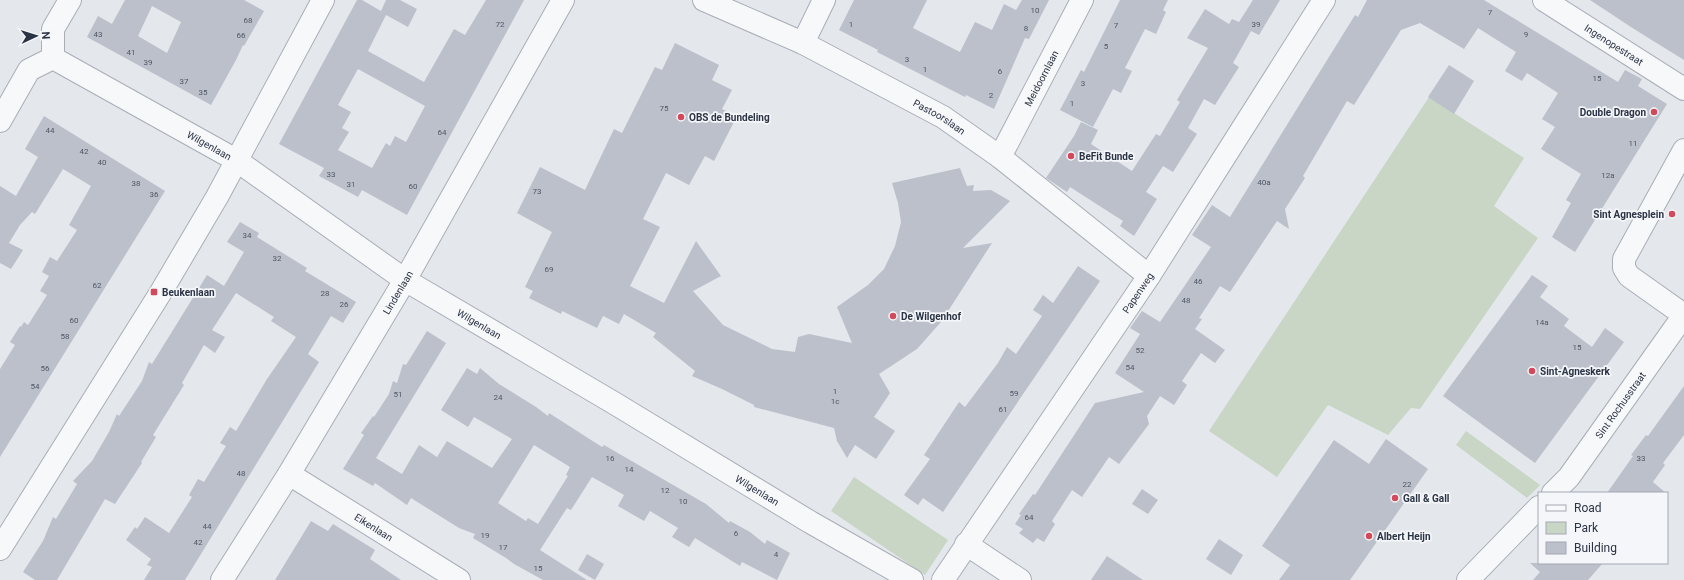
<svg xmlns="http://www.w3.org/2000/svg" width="1684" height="580" viewBox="0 0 1684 580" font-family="Roboto,sans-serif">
  <rect width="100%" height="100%" fill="#e4e7ec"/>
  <path fill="#c9d6c5" d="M1429 97 1524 158 1494 206 1538 238 1420 409 1411 408 1388 435 1328 405 1277 477 1209 431Z
    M1466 431 1540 485 1527 498 1456 445Z
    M854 477 948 540 925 575 831 511Z"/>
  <path fill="#bbc0ca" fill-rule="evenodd" d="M125 0H244L264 11 244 46 243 45 236 60 211 105 87 37 98 16 112 24ZM152 6 181 22 167 53 138 36Z
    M357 0H362L381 11 386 0H400L417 9 408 27 386 15 368 51 424 82 454 29 465 35 486 0H524L407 215 362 190 358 197 319 176 324 168 279 144ZM358 69 425 106 406 142 395 136 390 146 386 143 372 168 338 150 349 132 342 128 351 112 338 105Z
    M854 0H927L913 28 960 52 975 22 992 30 1004 4 1016 10 1022 0H1049L1029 39 1025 38 994 109 966 95 965 97 877 52 878 50 839 30Z
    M1120 0H1168L1163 10 1166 12 1156 34 1145 29 1125 68 1132 71 1121 93 1113 89 1093 127 1060 110 1081 70 1084 72Z
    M1253 0H1280L1259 35 1251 31 1233 63 1239 67 1215 105 1204 99 1188 128 1197 134 1173 172 1163 166 1146 192 1157 199 1134 236 1120 226 1123 221 1070 187 1067 192 1046 178 1074 136 1081 122 1098 130 1091 144 1132 171 1156 134 1160 136 1180 102 1177 100 1208 48 1187 38 1205 9 1229 24 1232 19 1239 22Z
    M1367 0H1484L1618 82 1625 70 1642 79 1638 86 1667 104 1575 252 1552 237 1571 203 1566 200 1581 174 1541 149 1555 127 1542 119 1558 93 1527 73 1522 81 1505 71 1516 52 1478 28 1464 49 1420 23 1401 30 1354 105 1347 101 1303 176 1305 178 1285 209 1289 229 1277 221 1230 292 1220 286 1199 318 1202 319 1195 329 1225 350 1215 363 1201 353 1182 381 1187 385 1174 405 1160 396 1147 416 1149 424 1119 464 1109 457 1082 497 1072 490 1052 521 1055 524 1044 542 1037 538 1033 543 1019 533 1023 529 1015 524 1021 515 1019 514 1033 494 1035 495 1095 403 1144 392 1115 373 1140 334 1130 328 1142 311 1160 322 1211 247 1192 235 1212 205 1230 217 1355 15 1358 17Z
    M1590 0H1684V60L1634 29Z
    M675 43 719 65 712 80 732 90 722 109 737 116 714 161 705 156 689 185 666 173 643 219 660 227 630 286 664 303 696 241 721 276 693 291 723 325 772 349 795 352 798 337 809 334 852 343 837 307 868 285 884 269 895 246 901 222 898 203 892 183 960 168 967 186 974 185 973 191 991 190 1010 201 963 248 992 243 941 322 917 349 879 374 890 393 874 417 895 431 876 459 855 445 847 458 837 441 834 428 754 407V405L722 389 692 376 695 371 653 337 656 333 624 314 619 324 603 316 597 328 562 311 561 314 529 298 533 291 525 287 552 232 517 213 540 167 585 190 614 129 622 133 655 67 662 70Z
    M1449 65 1474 81 1454 114 1428 97Z
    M44 116 165 191 0 457V369L15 345 10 342 20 326 21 327 24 322 28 325 47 295 40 291 49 276 42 272 50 257 57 261 77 230 69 225 91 186 63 169 35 214 32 212 20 225 9 243 23 250 11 269 0 263V186L16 196 38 157 25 149Z
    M240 222 259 233 257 237 307 268 305 271 356 302 343 323 331 316 308 354 319 362 185 580H144L152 567 147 565 151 559 126 540 135 527 137 529 145 517 169 533 192 497 189 495 198 479 204 482 226 446 220 443 230 427 236 431 267 379 296 337 271 321 274 317 236 293 212 330 225 337 215 353 204 345 182 383 184 385 153 435 156 437 141 462 142 463 115 504 105 499 57 580H35L23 572 43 541 53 517 56 519 77 484 73 481 92 461 109 432 117 414 119 416 142 381 149 362 152 364 207 275 224 286 244 252 227 242Z
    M1078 266 1100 281 943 512 923 498 918 505 904 495 930 459 924 455 959 402 965 407 998 363 1007 347 1016 354 1042 316 1033 310 1043 295 1053 303Z
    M1532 275 1548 286 1540 297 1569 319 1564 326 1592 347 1605 328 1624 342 1535 463 1443 396Z
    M427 331 446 343 376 458 402 474 419 445 437 457 447 441 492 468 512 439 474 417 468 427 441 410 467 368 477 374 480 368 499 384 536 407 548 416 549 413 602 447 604 445 706 504 729 523 730 521 750 532 765 544 767 540 790 553 777 580 742 562 740 566 695 538 689 547 672 537 678 528 650 511 644 521 618 506 624 495 592 477 571 510 567 508 540 550 587 580H543L514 564 506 558 473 538 475 534 459 528 411 498 407 505 375 483 373 486 343 469 364 435 361 433 373 416 374 417 389 394 393 381 397 383 403 364 406 365ZM534 445 570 467 566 475 568 476 538 524 528 518 526 521 498 503Z
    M1684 386V435L1663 463 1665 465 1653 482 1666 493H1607L1633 456 1631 455 1646 435 1648 436Z
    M1386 439 1428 469 1350 580H1279L1290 565 1262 546 1334 440 1369 464Z
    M1142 489 1158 500 1148 514 1132 504Z
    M311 521 328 531 333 524 375 550 370 559 401 580H275Z
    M1219 539 1243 555 1231 575 1206 559Z
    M587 554 604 564 595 580 578 570Z
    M1107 556 1143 580H1091Z
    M1530 563H1603L1588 580H1533L1540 572Z"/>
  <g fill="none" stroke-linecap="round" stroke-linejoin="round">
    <defs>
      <g id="minor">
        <path id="s1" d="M704 0 803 43 943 117 1000 157 1149 276"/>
        <path id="s2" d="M1544 0 1684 89"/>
        <path d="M803 43 824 0"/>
        <path id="s3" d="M53 58 236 160 405 280 614 403 810 522 912 580"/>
        <path d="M0 121 29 70 53 58V29L70 0"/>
        <path d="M1684 150 1624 259V268L1629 276 1684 315"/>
        <path id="s4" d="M1000 157 1082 0"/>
        <path id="s5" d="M289 474 459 580"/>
        <path id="s6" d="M1553 493 1569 477 1684 315"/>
        <path d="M966 544 1020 580"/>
        <path d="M0 549 161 292 217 197 323 0"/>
        <path id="s7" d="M222 580 289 474 405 280 563 0"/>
        <path id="s8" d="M943 580 1149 276 1324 0"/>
        <path d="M1468 580 1539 507"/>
      </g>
    </defs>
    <use href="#minor" stroke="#a9aeb7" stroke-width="24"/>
    <use href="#minor" stroke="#f7f8fa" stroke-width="22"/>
  </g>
  <g fill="#d1495b" stroke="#f4f6f9" stroke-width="1.5">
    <circle cx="1654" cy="112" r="4"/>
    <circle cx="681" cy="117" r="4"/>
    <circle cx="1071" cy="156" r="4"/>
    <circle cx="1672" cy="214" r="4"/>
    <rect x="150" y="288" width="8" height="8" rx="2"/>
    <circle cx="893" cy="316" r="4"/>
    <circle cx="1532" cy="371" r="4"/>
    <circle cx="1395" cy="498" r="4"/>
    <circle cx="1369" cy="536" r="4"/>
  </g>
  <g text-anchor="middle" stroke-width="3.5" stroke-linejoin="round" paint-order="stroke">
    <g font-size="8" fill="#4f5766">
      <text x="1035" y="13">10</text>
      <text x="1490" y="15">7</text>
      <text x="248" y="23">68</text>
      <text x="500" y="27">72</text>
      <text x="851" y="27">1</text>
      <text x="1256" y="27">39</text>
      <text x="1116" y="28">7</text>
      <text x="1026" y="31">8</text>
      <text x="98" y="37">43</text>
      <text x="1526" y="37">9</text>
      <text x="241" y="38">66</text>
      <text x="1106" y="49">5</text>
      <text x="131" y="55">41</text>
      <text x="907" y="62">3</text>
      <text x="148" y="65">39</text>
      <text x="925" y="72">1</text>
      <text x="1000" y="74">6</text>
      <text x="1597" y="81">15</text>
      <text x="184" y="84">37</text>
      <text x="1083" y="86">3</text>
      <text x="203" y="95">35</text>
      <text x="991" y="98">2</text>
      <text x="1072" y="106">1</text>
      <text x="664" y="111">75</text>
      <text x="50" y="133">44</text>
      <text x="442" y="135">64</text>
      <text x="1633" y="146">11</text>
      <text x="84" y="154">42</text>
      <text x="102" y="165">40</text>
      <text x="331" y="177">33</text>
      <text x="1608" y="178">12a</text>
      <text x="1264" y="185">40a</text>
      <text x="136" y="186">38</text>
      <text x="351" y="187">31</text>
      <text x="413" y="189">60</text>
      <text x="537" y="194">73</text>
      <text x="154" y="197">36</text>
      <text x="247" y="238">34</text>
      <text x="277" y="261">32</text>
      <text x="549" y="272">69</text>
      <text x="1198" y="284">46</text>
      <text x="97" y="288">62</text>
      <text x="325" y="296">28</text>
      <text x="1186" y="303">48</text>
      <text x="344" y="307">26</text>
      <text x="74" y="323">60</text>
      <text x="1542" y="325">14a</text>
      <text x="65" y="339">58</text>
      <text x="1577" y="350">15</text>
      <text x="1140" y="353">52</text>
      <text x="1130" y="370">54</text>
      <text x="45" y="371">56</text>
      <text x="35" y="389">54</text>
      <text x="835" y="394">1</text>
      <text x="1014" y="396">59</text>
      <text x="398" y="397">51</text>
      <text x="498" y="400">24</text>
      <text x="835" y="404">1c</text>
      <text x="1003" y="412">61</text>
      <text x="610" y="461">16</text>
      <text x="1641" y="461">33</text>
      <text x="629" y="472">14</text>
      <text x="241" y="476">48</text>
      <text x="1407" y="487">22</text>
      <text x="665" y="493">12</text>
      <text x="683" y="504">10</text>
      <text x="1029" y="520">64</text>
      <text x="207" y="529">44</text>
      <text x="736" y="536">6</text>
      <text x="485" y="538">19</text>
      <text x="198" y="545">42</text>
      <text x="503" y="550">17</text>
      <text x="776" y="557">4</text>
      <text x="538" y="571">15</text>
    </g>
    <g font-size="10" fill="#2b3445" stroke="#f4f6f9">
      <text dy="4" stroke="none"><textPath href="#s2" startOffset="83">Ingenopestraat</textPath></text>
      <text dy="4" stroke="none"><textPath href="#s4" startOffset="89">Meidoornlaan</textPath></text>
      <text dy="4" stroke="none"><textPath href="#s1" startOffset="263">Pastoorslaan</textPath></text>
      <text dy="4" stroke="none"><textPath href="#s3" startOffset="179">Wilgenlaan</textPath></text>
      <text dy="4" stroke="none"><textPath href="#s7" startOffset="337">Lindenlaan</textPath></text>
      <text dy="4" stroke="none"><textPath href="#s8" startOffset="347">Papenweg</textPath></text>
      <text dy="4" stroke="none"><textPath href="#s3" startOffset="503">Wilgenlaan</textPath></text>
      <text dy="4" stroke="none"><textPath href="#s6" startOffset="111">Sint Rochusstraat</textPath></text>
      <text dy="4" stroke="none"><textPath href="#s3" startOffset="827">Wilgenlaan</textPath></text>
      <text dy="4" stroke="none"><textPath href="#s5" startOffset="100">Eikenlaan</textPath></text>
    </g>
    <g font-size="10" font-weight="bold" fill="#2b3445" stroke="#f4f6f9" text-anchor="start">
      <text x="1646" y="116" text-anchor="end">Double Dragon</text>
      <text x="689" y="121">OBS de Bundeling</text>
      <text x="1079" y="160">BeFit Bunde</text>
      <text x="1664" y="218" text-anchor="end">Sint Agnesplein</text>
      <text x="162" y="296">Beukenlaan</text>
      <text x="901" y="320">De Wilgenhof</text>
      <text x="1540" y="375">Sint-Agneskerk</text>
      <text x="1403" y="502">Gall &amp; Gall</text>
      <text x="1377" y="540">Albert Heijn</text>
    </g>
  </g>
  <rect x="1538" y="492" width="130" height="72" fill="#f4f6f9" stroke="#a4a8b1"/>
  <rect x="1546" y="505" width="20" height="6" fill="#f7f8fa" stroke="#a4a8b1"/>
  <text x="1574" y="512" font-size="12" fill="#2b3445">Road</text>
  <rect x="1546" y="522" width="20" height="12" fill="#c9d6c5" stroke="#a4a8b1"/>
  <text x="1574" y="532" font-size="12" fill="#2b3445">Park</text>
  <rect x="1546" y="542" width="20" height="12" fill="#bbc0ca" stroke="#a4a8b1"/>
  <text x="1574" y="552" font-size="12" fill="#2b3445">Building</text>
  <g transform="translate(36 36) rotate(86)" stroke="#f4f6f9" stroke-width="3" paint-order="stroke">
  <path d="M0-3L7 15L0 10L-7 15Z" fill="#2b3445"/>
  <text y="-6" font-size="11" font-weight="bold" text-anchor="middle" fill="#2b3445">N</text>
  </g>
</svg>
